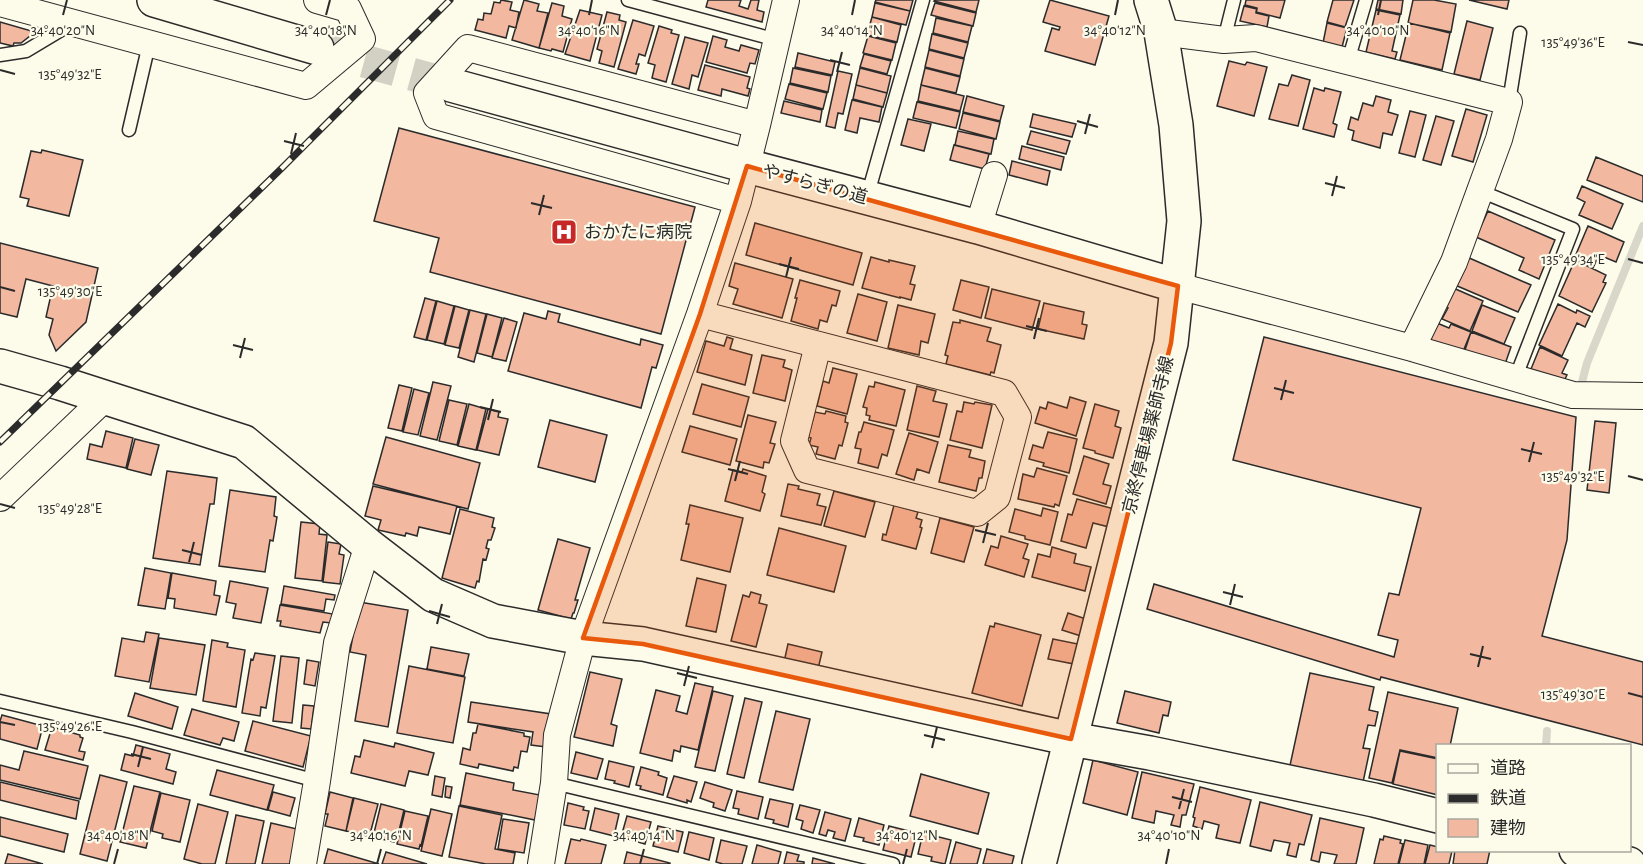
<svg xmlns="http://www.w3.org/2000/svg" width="1643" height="864" viewBox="0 0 1643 864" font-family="'Alegreya Sans','Noto Sans JP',sans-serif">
  <rect width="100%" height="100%" fill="#fdfbea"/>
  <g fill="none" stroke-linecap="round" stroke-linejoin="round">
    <path stroke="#d8d7c9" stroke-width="8" d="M1581 386 1587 363 1643 226
      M1546 746 1547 731"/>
  </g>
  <path fill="#f2b8a0" stroke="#2b2b2b" stroke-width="1.5" d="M501 0 512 2 510 10 519 12 516 28 509 26 506 38 475 30 478 19 483 20 484 13 491 14 494 2 500 3Z
    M524 0 539 4 537 11 548 13 539 48 512 40Z
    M708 0H741L739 6 748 9 751 0H759L757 10 764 12 762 22 706 7Z
    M876 0H913L910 11 875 2Z
    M935 0H979L976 12 934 1Z
    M1050 0 1109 16 1095 65 1045 51 1052 28 1059 30 1060 27 1043 22Z
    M1246 0H1285L1280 18 1256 12 1257 8 1245 5Z
    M1333 0H1354L1345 27 1327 22Z
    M1378 0H1403L1401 14 1376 9Z
    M1413 0H1434L1456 4 1451 32 1408 23Z
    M1469 0H1509L1507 9Z
    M552 3 564 6 562 16 572 19 563 52 552 49 551 51 539 48Z
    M875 3 910 11 906 25 872 17Z
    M935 3 976 13 973 26 931 15Z
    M1244 6 1257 9 1256 13 1269 16 1267 27 1240 21Z
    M580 10 602 15 590 61 565 54Z
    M1376 10 1400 15 1392 51 1397 52 1395 59 1366 52Z
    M607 12 620 15 619 20 626 22 614 67 599 63 602 51 597 49Z
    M872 17 901 25 897 42 867 35Z
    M936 18 972 26 968 42 933 33Z
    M633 20 654 26 645 56 639 54 636 64H639L636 74 618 69Z
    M1467 21 1493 28 1480 80 1454 74Z
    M0 22 35 32 21 43H14L13 46 0 43Z
    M1327 23 1347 28 1342 47 1323 43Z
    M1409 23 1450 33 1442 70 1400 60Z
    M659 26 672 30 671 33 679 35 666 82 652 78 655 65 648 63Z
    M932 34 968 43 964 58 929 49Z
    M713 36 727 40 725 47 739 51 741 45 759 50 755 64 750 63 747 73 706 62Z
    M868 36 896 43 892 60 863 53Z
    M685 37 708 43 698 77 692 75 689 89 672 84Z
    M929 50 964 59 960 76 925 67Z
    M798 53 835 62 832 75 795 67Z
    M864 54 891 61 887 74 860 67Z
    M1229 61 1245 65 1247 62 1267 67 1254 116 1217 106Z
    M705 65 750 77 747 88 750 89 748 96 722 89 721 96 698 90Z
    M793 68 831 76 828 92 790 83Z
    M860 68 891 76 887 93 856 85Z
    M925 68 960 77 956 93 921 85Z
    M838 71 852 74 843 114 838 113 835 128 826 126Z
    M1292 75 1310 80 1298 126 1269 119 1279 84 1288 86Z
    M789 84 827 93 823 109 785 99Z
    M856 85 887 93 883 107 853 99Z
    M921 85 964 96 960 111 918 101Z
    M1314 88 1324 91 1325 88 1341 92 1333 123 1337 125 1334 137 1303 129Z
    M967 96 1004 106 1000 121 963 112Z
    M1376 96 1391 100 1388 112 1398 115 1392 135 1383 133 1380 148 1352 140 1354 131 1348 129 1351 117 1358 120 1363 103 1373 106Z
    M852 100 882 107 879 122 860 118 857 133 845 130Z
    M784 101 822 110 820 122 781 113Z
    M917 102 960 112 956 128 913 118Z
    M1466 109 1487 115 1473 162 1452 156Z
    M1410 111 1426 115 1415 157 1399 153Z
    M963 113 1000 122 996 139 959 129Z
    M1033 114 1076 124 1072 137 1030 127Z
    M1436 116 1454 121 1441 165 1423 160Z
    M908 119 931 124 924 151 901 145Z
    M399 128 695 207 661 334 430 272 439 238 374 221Z
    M958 131 994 139 991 154 955 145Z
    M1031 131 1070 141 1066 154 1027 144Z
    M954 145 989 154 985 169 950 160Z
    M1022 146 1064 157 1061 170 1019 159Z
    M42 150 83 160 69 216 27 206 29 199 20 197 31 151 41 153Z
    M1596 157 1643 176V202L1587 180Z
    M1012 161 1050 171 1047 185 1009 175Z
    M1582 186 1623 204 1612 229 1579 215 1585 202 1577 198Z
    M1488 211 1555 240 1539 279 1519 270 1524 258 1476 237Z
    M755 223 862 253 853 285 746 255Z
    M1588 226 1624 242 1616 262 1599 255 1593 268 1574 259Z
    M0 243 98 268 86 322 56 351 49 335 53 319 46 317 53 286 26 279 17 317 0 313Z
    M871 257 889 262V260L915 266 910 284 915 285 911 300 900 297V298L862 288Z
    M1467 257 1531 285 1518 312 1455 285Z
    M1575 260 1606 275 1603 282 1606 283 1592 312 1559 296Z
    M735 263 793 279 782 318 733 304 738 289 729 286Z
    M800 280 840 291 836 306 832 305 827 322 820 320 818 329 791 321 797 298H795Z
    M961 280 989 287 981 318 953 310Z
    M1451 287 1483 301 1470 331 1442 319 1448 308 1443 306Z
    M992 289 1040 301 1032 330 985 318Z
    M858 294 887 302 877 341 847 333Z
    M425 298 436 301 426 340 414 337Z
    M437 301 454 306 444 344 427 340Z
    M1044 303 1084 312 1082 324 1087 325 1084 339 1038 329Z
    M1558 304 1576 313 1577 310 1590 316 1585 327 1577 323 1562 356 1539 345Z
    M898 305 935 314 928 343 921 341 919 355 888 348Z
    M1482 305 1515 318 1504 344 1472 331Z
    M455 306 469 310 459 348 445 345Z
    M470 310 486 314 474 362 458 357Z
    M548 311 560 314 558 322 640 345 641 339 663 345 656 368 652 367 641 408 508 371 524 313 546 319Z
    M487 314 502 318 492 357 477 353Z
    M504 318 517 322 506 361 492 358Z
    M960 320 991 328 987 341 1001 345 994 373 991 372 990 375 946 364 948 356 945 355 953 322 960 323Z
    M1437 323 1449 328 1451 324 1471 332 1462 354 1429 340Z
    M1471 332 1511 347 1504 367 1464 353Z
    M727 337 733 339 730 349 752 355 745 385 697 372 706 341 724 346Z
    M1264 337 1576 417 1567 540 1542 636 1643 662V745L1381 677 1380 680 1147 609 1154 584 1394 657 1398 640 1378 635 1389 593 1399 595 1421 508 1233 460Z
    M1540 347 1568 360 1562 373 1567 375 1563 383 1531 369Z
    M762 355 785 360 783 367 792 370 785 401 753 393Z
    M833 368 857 374 847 414 817 406 823 381 829 383Z
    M433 382 451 386 437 440 420 436Z
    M875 382 905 390 896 426 869 420 870 416 866 415 867 408 863 407 869 386 874 387Z
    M702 384 749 397 741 427 693 414Z
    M399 385 412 388 402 431 388 428Z
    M917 386 936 391 933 401 947 404 939 437 907 430Z
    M414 389 429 393 418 435 403 432Z
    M1070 397 1086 402 1076 436 1035 423 1040 407 1046 409 1048 402 1067 408Z
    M449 400 467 404 457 445 439 441Z
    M964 402 974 404 975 402 992 405 982 448 950 440 957 411 962 412Z
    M469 404 486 409 476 450 458 446Z
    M1095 404 1119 411 1115 426 1121 428 1113 458 1095 453V451L1083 448Z
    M488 409 499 412 498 417 508 419 499 455 477 450Z
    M826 411 846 416 845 422 848 423 842 446 839 445 835 459 816 454 818 447 809 445 811 438 808 437 815 412 825 414Z
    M748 415 776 422 770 443 775 444 769 463 764 462 763 468 736 461Z
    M550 420 607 435 595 482 538 467Z
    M1595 421 1616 423 1609 493 1587 490Z
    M864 422 894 430 887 456 882 454 878 468 858 463 861 449 855 448 859 432H861Z
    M690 426 737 439 730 465 682 452Z
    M106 431 133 438 126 468 87 459 90 444 102 447Z
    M1048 432 1077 439 1069 473 1043 466 1044 463 1029 459 1033 445 1043 448Z
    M909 433 938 442 929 473 917 469 914 480 896 474Z
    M386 437 480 463 468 509 373 484Z
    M135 439 159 445 151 475 127 469Z
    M948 445 971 450 969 457 985 461 982 478H979L976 491 939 482Z
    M1084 456 1109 464 1103 484 1111 486 1106 504 1073 494Z
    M1037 468 1067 476 1059 506 1055 504 1054 507 1018 499 1023 474 1034 477Z
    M743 469 766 476 762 492 765 494 760 511 725 501 733 470 742 472Z
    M167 471 217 478 214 504H210L200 565 153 558Z
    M788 484 799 486 798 489 820 494 817 505 826 507 821 525 781 516Z
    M373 486 457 506 450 534 419 527 417 536 406 533 405 536 378 530 381 520 365 516Z
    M230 490 276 497 274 516 277 517 273 541 270 540 265 572 219 566Z
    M834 491 875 502 865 537 824 526Z
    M1077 499 1118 510 1113 528 1093 523 1086 548 1061 541 1068 514 1072 515Z
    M690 505 743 518 730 572 681 560 689 524H686Z
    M894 505 918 512 916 518 922 520 920 527 922 528 916 549 882 540 883 534 886 535Z
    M1043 508 1058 512 1050 545 1025 539V536L1009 532 1015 509 1041 516Z
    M460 509 494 518 492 527 495 528 491 540H488L486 548 489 549 486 560 483 559 479 582 477 581 475 588 442 578Z
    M940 518 974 527 964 562 931 553Z
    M301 522 320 524 319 534 327 535 322 581 295 578Z
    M779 528 846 546 834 592 767 575Z
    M1001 536 1028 544 1023 558 1029 560 1024 577 985 565 991 546 998 548Z
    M558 539 590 548 575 600H578L574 613H573L571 619 538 610Z
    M328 542 341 544 339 554 344 555 340 584 323 582Z
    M1052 547 1076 554 1074 563 1091 567 1085 591 1032 577 1038 554 1050 557Z
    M145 568 171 573 165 609 138 605Z
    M172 573 216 581 214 595 220 596 216 615 174 608 175 599 168 598Z
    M697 578 726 585 716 632 686 626Z
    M230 581 268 588 261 623 233 618 236 604 226 602Z
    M284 586 335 595 334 600 326 599 324 611 281 604Z
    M751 592 761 595 759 603 767 605 756 647 731 641 743 595 749 597Z
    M359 602 408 610 388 727 355 721 366 655 350 652Z
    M280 605 333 614 331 623 323 622 320 633 280 626 281 621H277Z
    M1068 613 1089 620 1084 637 1062 630Z
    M995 623 1041 635 1022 706 972 693 990 626 994 627Z
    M146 632 159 634 149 682 115 676 122 638 144 642Z
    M159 638 205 645 196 695 150 688Z
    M1053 639 1078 644 1074 664 1048 659Z
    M212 640 228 643 227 647 245 650 236 707 203 701Z
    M788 644 822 652 818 669 784 662Z
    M431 647 469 654 464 676 427 669Z
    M255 653 275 656 266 708 261 707 260 716 242 713 251 659 253 660Z
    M281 656 299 658 292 723 273 721Z
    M307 660 319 662 315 686 304 684Z
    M409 666 465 677 453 743 397 733Z
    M590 672 622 679 611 724 617 726 613 746 574 737Z
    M1310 673 1374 687 1369 710 1378 712 1375 726 1368 725 1363 748 1370 749 1362 787 1289 770Z
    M695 683 713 687 698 750 681 746 680 752 674 750 672 761 640 753 656 690 680 696 676 711 687 714Z
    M713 691 733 696 715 771 695 767Z
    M1125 691 1171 702 1168 716 1163 715 1159 733 1117 723Z
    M1388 692 1458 708 1450 746H1438V758L1400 750 1392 783 1369 778Z
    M135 693 178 707 172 729 128 716Z
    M745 698 762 702 744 778 727 774Z
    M471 702 551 714 546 747 531 745 533 732 468 722Z
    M303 705 314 706 311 729 301 728Z
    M192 709 239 722 234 741 223 738 220 745 184 735Z
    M776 711 810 719 793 790 759 782Z
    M2 715 43 726 37 749 0 739V721Z
    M253 721 311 736 303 767 245 751Z
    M478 724 524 733V736L530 737 527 752 521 751 518 768 514 767 513 771 479 764 478 768 460 764 463 748 470 750 473 733H476Z
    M52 727 80 735V737L83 738 79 751 85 752 83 760 45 750Z
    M364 740 394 747 395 743 434 753 428 775 409 771 405 786 351 773 355 756 360 757Z
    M136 745 170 754 166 769 176 772 173 784 121 770 125 754 133 756Z
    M24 751 88 766 80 799 0 780V765L19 770Z
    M1400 751 1438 759V795L1393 784Z
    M576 752 603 759 597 779 571 773Z
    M1093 760 1138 772 1127 815 1083 803Z
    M609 761 634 767 629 787 614 783 615 781 605 779Z
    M641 767 659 772 658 775 667 778 663 795 640 789 641 786 636 785Z
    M217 770 274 785 267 810 210 795Z
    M1142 772 1194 784 1186 815H1182L1180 827 1171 825 1174 815 1156 811 1154 823 1132 818Z
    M466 773 514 783 513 790 540 795 535 820 460 805Z
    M921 774 989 793 978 834 910 816Z
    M100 775 127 782 107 861 80 854Z
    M435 776 445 778 442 797 432 795Z
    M674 776 697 782 691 802 687 800V803L667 797Z
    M0 782 79 801 76 819 0 800Z
    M705 782 732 790 725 811 713 807 714 803 700 798Z
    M134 786 160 792 146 848 120 842Z
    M446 786 452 787 450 798 445 797Z
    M1200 787 1251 800 1240 843 1216 838 1219 825 1204 821 1202 829 1193 826 1195 818 1193 817Z
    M737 791 763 797 758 819 738 814 739 809 733 808Z
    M273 792 295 798 290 816 268 810Z
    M330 792 353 798 346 831 325 826 328 814H325Z
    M161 793 190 800 180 842 162 838 163 834 152 831Z
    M354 798 378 804 370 834 369 833 368 836 346 831Z
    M770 799 793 804 788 827 773 823 774 820 765 818Z
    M1260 802 1312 815 1304 845 1299 844 1296 857 1287 855 1290 843 1274 840 1271 851 1250 846Z
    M568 803 584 807 583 810 589 811 585 829 564 825Z
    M198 804 228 812 215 864H202L184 859Z
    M381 804 404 810 397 839H394V842L373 837Z
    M800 805 820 810 813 833 801 829 803 821 796 819Z
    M459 806 502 815 495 849 515 853 513 864H486L449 857Z
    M595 808 619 814 614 836 590 830Z
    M431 809 452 814 442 856 421 851Z
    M405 811 428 816 421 846 420 845 419 849 397 844Z
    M825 812 851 819 845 841 833 838 835 832 828 830 826 836 819 834Z
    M236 815 264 821 255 864H226Z
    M627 816 651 822 645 844 621 837Z
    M0 817 68 834 64 852 0 836Z
    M859 818 884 825 879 845 863 841 864 838 854 836Z
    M1320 818 1364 828 1356 864H1334L1337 855 1321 852 1319 862 1311 860Z
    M503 819 529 823 524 853 498 849Z
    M271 823 297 829 290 864H262Z
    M658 826 683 832 678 852 653 846Z
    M889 826 917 833 911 857 883 850Z
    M689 832 714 838 709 860 684 853Z
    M923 833 951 840 945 864 931 861 932 857 918 854Z
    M1384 836 1401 840 1400 843 1403 844 1398 864H1374L1380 839 1383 840Z
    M571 839 580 841 581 839 606 845 601 864H565Z
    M721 840 747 846 742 864H723L716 862Z
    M1405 840 1428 845 1424 864H1399Z
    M956 842 981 849 977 864H950Z
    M757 845 781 852 778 864H752Z
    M1430 845 1438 847V850L1452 851 1449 864H1425Z
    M328 849 379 864H324Z
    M987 849 1014 856 1012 864H983Z
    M1455 850H1490L1487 864H1453Z
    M386 852 427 864H382Z
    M627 852 670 863V864H624Z
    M787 852 799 855 797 861 804 862V864H784Z
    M8 854 43 864H5Z
    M813 858 835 864H812Z"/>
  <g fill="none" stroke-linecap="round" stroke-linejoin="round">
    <path stroke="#d3d1c4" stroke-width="33" stroke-dasharray="33 16" stroke-linecap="butt" d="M317 48 451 85"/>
    <defs>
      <path id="lane" d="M628 0 777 40
        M1224 40 1234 0
        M0 55 26 51 71 24
        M1348 61 1366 0
        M1509 102 1520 33
        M129 130 149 44
        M1480 191 1573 229 1515 379
        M867 197 923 0
        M0 701 132 732 317 781
        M554 783 893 864"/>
      <path id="street" d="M0 3 306 86 362 39 348 9 317 0
        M1161 32 1224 40 1256 38 1509 102 1499 139 1454 262 1412 348
        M738 201 436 116 427 93 468 48 757 125
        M978 227 994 175
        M1178 286 1412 348 1573 395 1643 396
        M700 314 1004 393 1018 417 997 497 977 513 807 470 794 441 818 345
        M0 498 105 398
        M303 864 317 781 337 643 368 545
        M541 864 554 783 557 735 583 638 700 314 738 201 757 125 786 0"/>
      <path id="secondary" d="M154 0 317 48
        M451 85 747 166 978 227 1178 286
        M0 366 60 383 244 442 368 545 433 595 493 621 583 638 643 644 1071 739 1150 753 1374 800 1438 816
        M1576 850 1629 864
        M1039 864 1171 343 1184 221 1176 125 1161 32 1151 0"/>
    </defs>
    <use href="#lane" stroke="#2b2b2b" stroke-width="15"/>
    <use href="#street" stroke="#2b2b2b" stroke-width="28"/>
    <use href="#secondary" stroke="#2b2b2b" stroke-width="36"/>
    <use href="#lane" stroke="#fdfbea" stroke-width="12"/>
    <use href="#street" stroke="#fdfbea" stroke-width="26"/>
    <use href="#secondary" stroke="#fdfbea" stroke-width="33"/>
    <defs>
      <path id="rail" d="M0 442 284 166 450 0"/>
    </defs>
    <use href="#rail" stroke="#2b2b2b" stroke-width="7"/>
    <use href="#rail" stroke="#fdfbea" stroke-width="4.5" stroke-dasharray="14" stroke-linecap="butt"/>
  </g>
  <path fill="#e8590c" fill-opacity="0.2" stroke="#e8590c" stroke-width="4.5" stroke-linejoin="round" d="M747 166 1178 286 1171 343 1071 739 643 644 583 638 700 314Z"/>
  <path fill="none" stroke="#2b2b2b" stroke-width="2" d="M63 15 67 0M326 15 330 0M589 15 592 0M852 15 855 0M1115 15 1118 0M1378 15 1381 0M1628 42 1643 45M830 60 850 65M0 70 15 74M837 72 842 52M1077 121 1098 127M1085 134 1090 114M284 141 304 146M291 154 296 133M1325 183 1345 188M1332 196 1337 176M531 203 552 208M539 215 544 195M1628 259 1643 263M779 264 799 269M786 277 791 257M0 287 15 291M1026 326 1047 331M1034 339 1039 318M233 345 253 350M240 358 245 338M1274 388 1294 393M1281 400 1286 380M480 407 501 412M488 420 493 399M1521 449 1542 454M1529 462 1534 442M728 469 748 474M1628 476 1643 480M735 481 740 461M0 504 15 508M975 530 996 535M983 543 988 523M182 550 202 555M189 562 194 542M1223 592 1243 597M1230 605 1235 584M429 611 450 617M437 624 442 604M1470 654 1491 659M1478 667 1483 646M677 673 697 678M684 686 689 666M1628 693 1643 697M0 722 15 725M924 735 945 740M932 748 937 727M131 754 151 759M138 767 143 747M1172 797 1192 802M1179 809 1184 789M114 864 118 849M377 864 381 849M640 864 644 849M903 864 907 849M1166 864 1169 849"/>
  <defs>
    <symbol id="hospital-square" viewBox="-11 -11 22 22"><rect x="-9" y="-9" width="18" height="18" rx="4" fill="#c62828" stroke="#fdfbea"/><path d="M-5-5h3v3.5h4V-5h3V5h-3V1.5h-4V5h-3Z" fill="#fff"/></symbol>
  </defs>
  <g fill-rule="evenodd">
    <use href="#hospital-square" x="549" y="217" width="30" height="30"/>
  </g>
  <g text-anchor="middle" stroke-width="4.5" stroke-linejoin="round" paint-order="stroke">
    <g font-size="18" fill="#2b2b2b" stroke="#fdfbea">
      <text transform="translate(815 184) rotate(15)" y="6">やすらぎの道</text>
      <text transform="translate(1148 435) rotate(-76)" y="6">京終停車場薬師寺線</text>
    </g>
    <g font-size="18" fill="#2b2b2b" stroke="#fdfbea" text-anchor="start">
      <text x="584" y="238">おかたに病院</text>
    </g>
  </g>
  <g font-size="15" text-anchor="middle" fill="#2b2b2b" stroke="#fdfbea" stroke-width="4.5" stroke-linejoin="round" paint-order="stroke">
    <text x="63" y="35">34°40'20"N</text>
    <text x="326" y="35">34°40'18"N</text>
    <text x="589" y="35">34°40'16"N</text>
    <text x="852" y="35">34°40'14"N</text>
    <text x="1115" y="35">34°40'12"N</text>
    <text x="1378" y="35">34°40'10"N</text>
    <text x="1573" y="47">135°49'36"E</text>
    <text x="70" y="79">135°49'32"E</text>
    <text x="1573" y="264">135°49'34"E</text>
    <text x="70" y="296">135°49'30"E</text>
    <text x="1573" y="481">135°49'32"E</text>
    <text x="70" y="513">135°49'28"E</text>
    <text x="1573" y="699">135°49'30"E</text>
    <text x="70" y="731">135°49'26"E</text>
    <text x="118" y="840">34°40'18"N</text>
    <text x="381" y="840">34°40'16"N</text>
    <text x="644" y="840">34°40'14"N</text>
    <text x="907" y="840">34°40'12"N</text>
    <text x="1169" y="840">34°40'10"N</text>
  </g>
  <rect x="1436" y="744" width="195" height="108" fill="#fdfbea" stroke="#a9a89e" stroke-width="1.5"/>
  <rect x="1448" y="764" width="30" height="9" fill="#fdfbea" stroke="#a9a89e" stroke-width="1.5"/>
  <text x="1490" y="774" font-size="18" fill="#2b2b2b">道路</text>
  <rect x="1448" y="794" width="30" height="9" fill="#2b2b2b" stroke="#a9a89e" stroke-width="1.5"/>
  <text x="1490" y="804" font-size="18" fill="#2b2b2b">鉄道</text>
  <rect x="1448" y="819" width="30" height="18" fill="#f2b8a0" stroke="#a9a89e" stroke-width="1.5"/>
  <text x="1490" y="834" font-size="18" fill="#2b2b2b">建物</text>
</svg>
